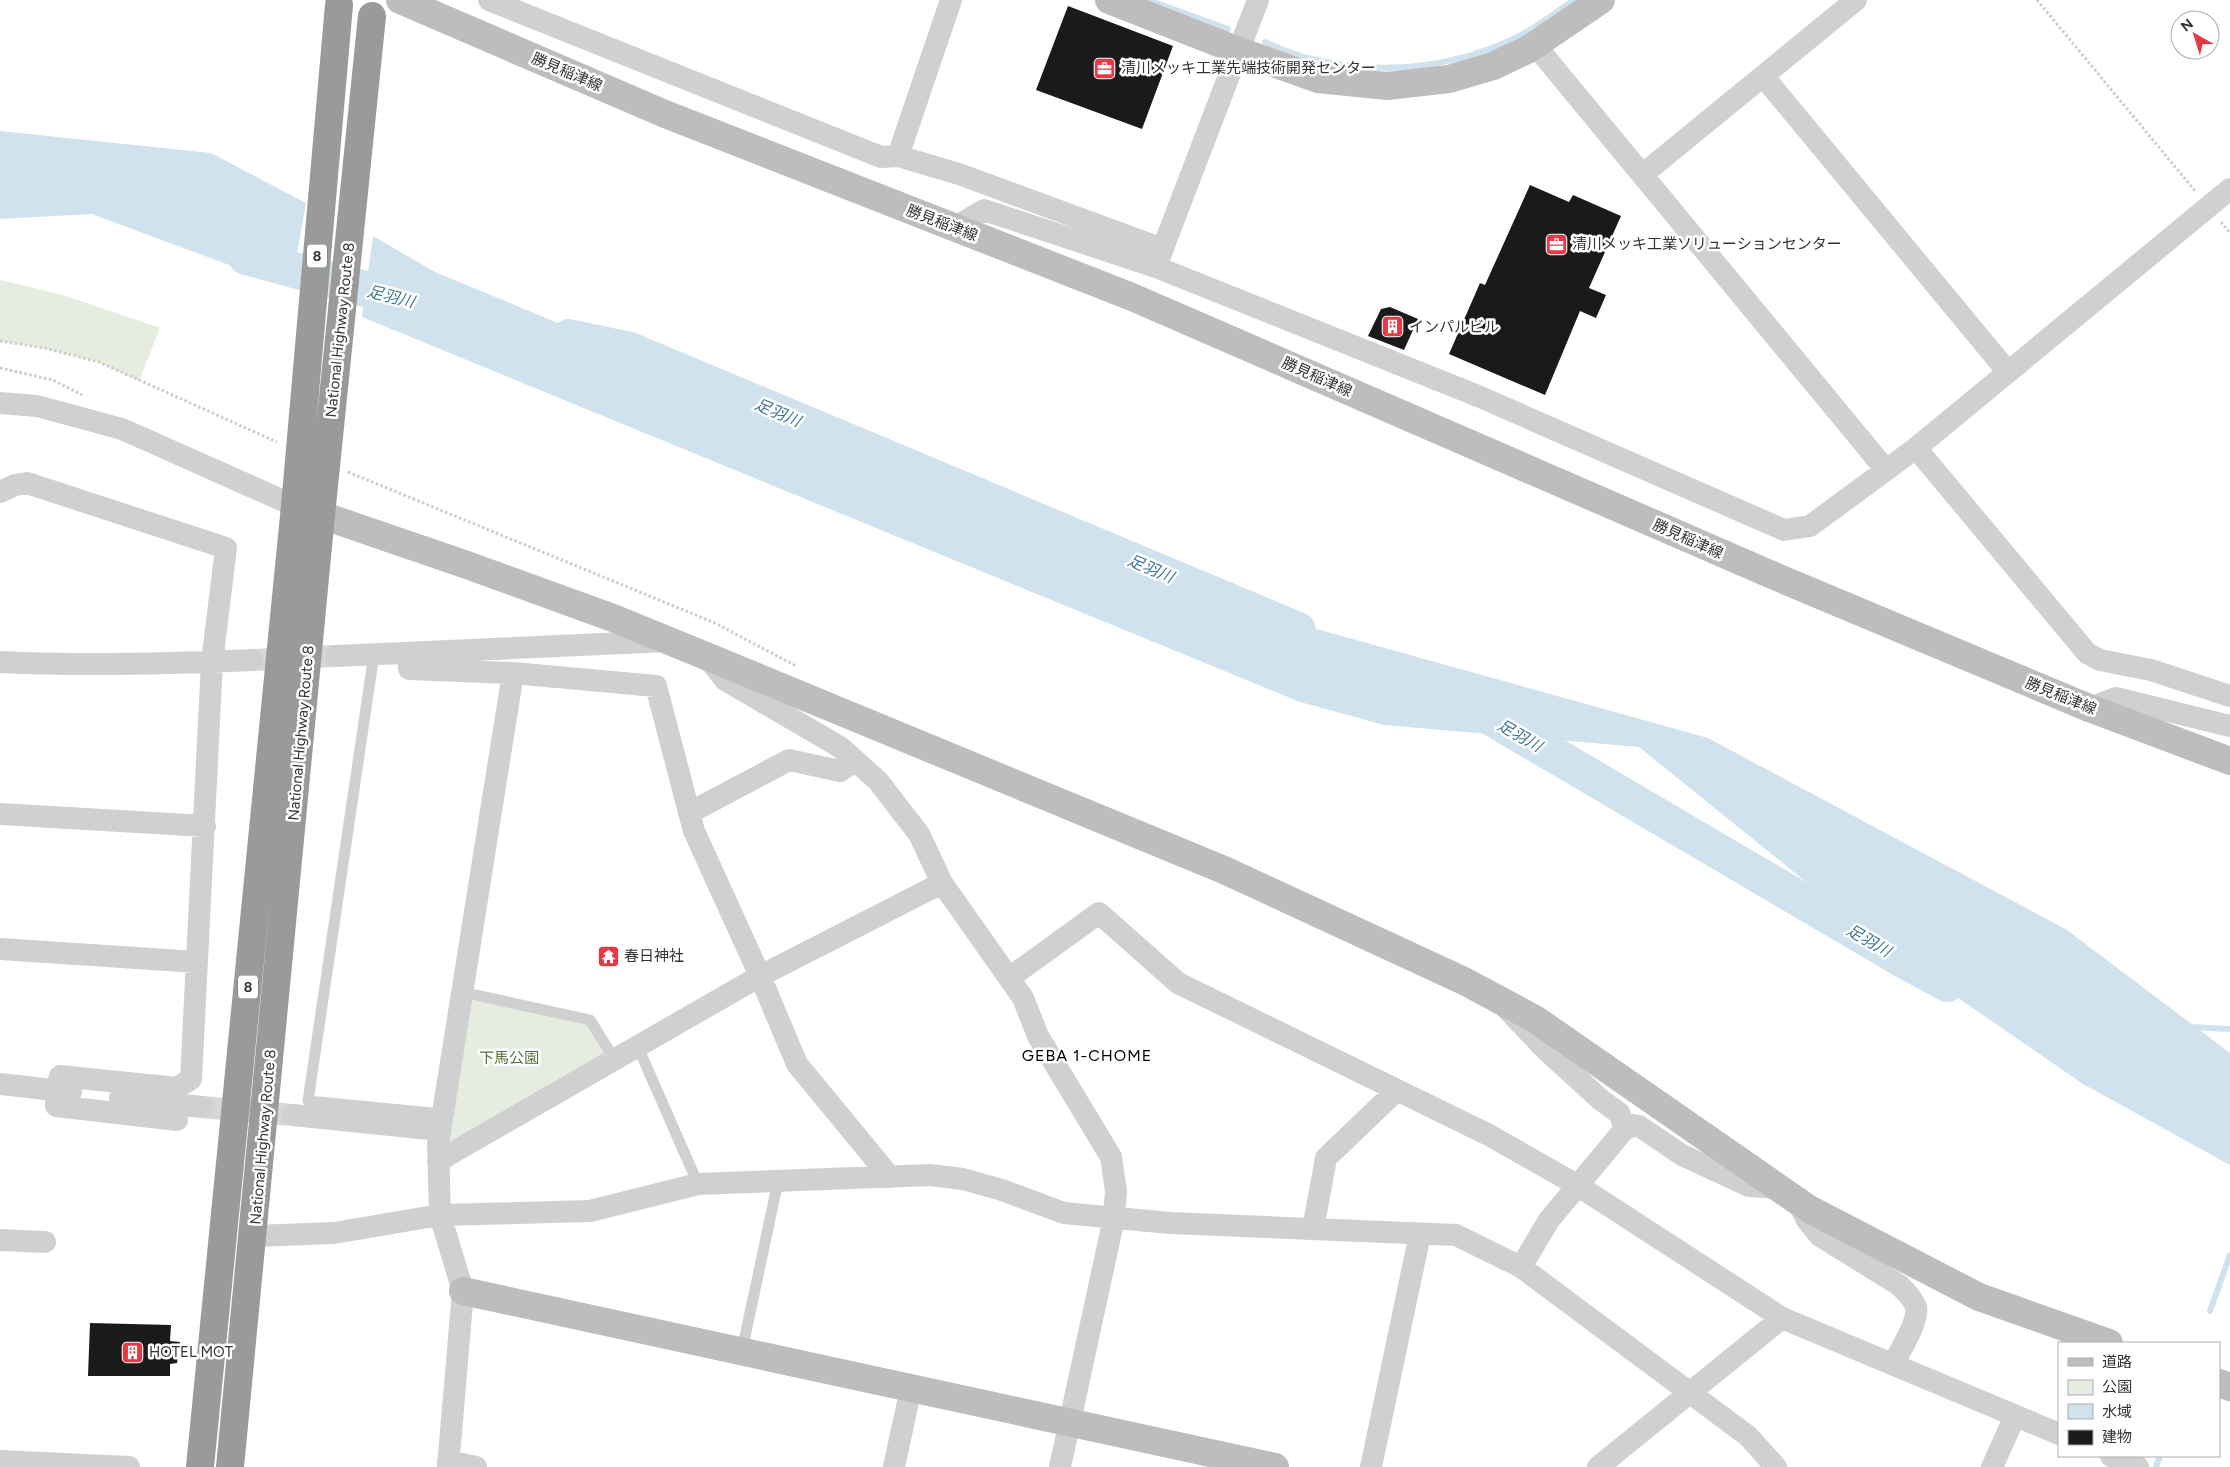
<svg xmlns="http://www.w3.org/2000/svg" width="2230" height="1467" viewBox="0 0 2230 1467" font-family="Figtree,'Noto Sans JP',sans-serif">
  <rect width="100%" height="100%" fill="#fff"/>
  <path fill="#e6ecdf" d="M0 280 63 295 160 328 139 381 99 362 44 348 0 341Z
    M467 999 588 1022 610 1060 447 1150Z"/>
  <path fill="#cfe2ee" d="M0 131 211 153 306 203 291 288 92 214 0 219Z
    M373 236 435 272 1252 611 1708 738 2067 930 2230 1053V1165L2083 1084 1903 960 1639 747 1384 725 1300 702 362 317Z"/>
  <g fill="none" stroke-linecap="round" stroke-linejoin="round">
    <path stroke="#cfe2ee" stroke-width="6" d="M1148 0 1228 29
      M1265 42C1279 48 1294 55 1308 58 1377 76 1449 69 1513 39 1534 30 1554 13 1574 0
      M2189 1027 2230 1029
      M2210 1311 2230 1255
      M2156 1467 2160 1456"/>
    <path stroke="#cfe2ee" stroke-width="36" d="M246 257 414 302
      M569 337 630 350 1298 630
      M1483 713 1903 960 1947 984"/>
  </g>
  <path fill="#1a1a1a" d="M1068 6 1173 46 1142 129 1036 90Z
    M1530 185 1569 202 1573 195 1621 216 1589 288 1606 295 1596 318 1580 311 1545 395 1449 354 1480 283 1485 285Z
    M1390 307 1418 319 1404 350 1368 336 1381 309Z
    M90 1323 171 1325 170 1341 180 1342 177 1363 170 1364V1376H88Z"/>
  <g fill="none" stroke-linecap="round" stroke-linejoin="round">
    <path stroke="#d6d6d6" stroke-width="22" stroke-dasharray="22 11" stroke-linecap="butt" d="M252 660 336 656
      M202 1107 293 1115"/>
    <path stroke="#cdcdcd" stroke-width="3" stroke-dasharray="2.5 2.5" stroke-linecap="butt" d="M2037 0 2196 192
      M2221 222 2230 233
      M0 341 44 348 99 362 277 442
      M0 368 53 380 82 395
      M348 472 715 623 796 666"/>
    <path stroke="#d0d0d0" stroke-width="11" d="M374 654 308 1101 442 1114
      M462 992 590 1020 615 1060
      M638 1047 698 1184
      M742 1351 778 1181"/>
    <path stroke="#d0d0d0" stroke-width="22" d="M489 0 881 157 898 156 959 174 1163 249
      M1535 45 1886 470
      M1763 76 2008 372
      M898 156 951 0
      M1642 175 1856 0
      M954 228 984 210 1156 267 1478 396 1784 530 1810 526 1916 448 2230 189
      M1158 261 1258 0
      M0 403 37 406 122 429 295 506
      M1916 448 2087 653 2100 660 2151 670 2230 696
      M0 492 15 485 27 483 226 548 212 662 191 1079 177 1088 60 1076 56 1090V1106L177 1120
      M409 653V669L513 673 656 686 694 831 760 976 797 1064 890 1177
      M336 656 668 641
      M706 656 725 680 840 747 878 781 919 834 942 883 1023 998 1038 1036 1111 1157 1116 1191 1114 1218 1060 1467
      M0 662C84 666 168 664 252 660
      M2089 708 2116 698 2230 726
      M689 813 789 760 840 771 855 761
      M0 814 205 826
      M0 949 197 962
      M1009 978 1099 913 1178 983 1489 1135 1577 1185 1782 1318 2059 1434
      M1507 1009 1545 1049 1601 1100 1619 1113 1623 1123V1131L1549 1220 1521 1267
      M0 1084 71 1092
      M120 1098 202 1107
      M293 1115 439 1130
      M1623 1131 1633 1125 1639 1126 1682 1155 1749 1186 1778 1188
      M438 1161 760 976 942 883
      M1798 1202 1807 1220 1820 1236 1899 1285C1905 1291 1913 1298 1916 1307 1919 1321 1900 1351 1893 1364
      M1313 1229 1326 1158 1397 1090
      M253 1236 334 1233 440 1215 590 1211 698 1184 930 1175 963 1179 1002 1190 1064 1213 1170 1223 1456 1235 1521 1267 1748 1436 1776 1467
      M0 1240 45 1242
      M2111 1456 2138 1467
      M0 1461 129 1467
      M448 1461 476 1467
      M448 1467 463 1291 440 1215 438 1144 513 673
      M894 1467 911 1388
      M1371 1467 1420 1234
      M1598 1467 1782 1318
      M1992 1467 2015 1416"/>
    <path stroke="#bdbdbd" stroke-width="28" d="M400 0 665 114 1132 297 1779 578 2089 708 2230 761
      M1109 0 1239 51 1318 79 1387 86 1449 79 1493 66 1529 49 1601 0
      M321 515 467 565 613 618 706 656 1224 870 1464 981 1535 1019 1809 1209 1979 1297 2109 1343
      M463 1291 1275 1467
      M2219 1383 2230 1387"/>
    <path stroke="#9a9a9a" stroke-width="28" d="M200 1467 295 506
      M230 1467 321 515"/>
    <path stroke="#9a9a9a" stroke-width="28" d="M295 506 339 5
      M321 515 372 16"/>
  </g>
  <defs>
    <symbol id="office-square" viewBox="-11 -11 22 22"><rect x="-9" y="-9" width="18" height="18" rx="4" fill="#e63946" stroke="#fff"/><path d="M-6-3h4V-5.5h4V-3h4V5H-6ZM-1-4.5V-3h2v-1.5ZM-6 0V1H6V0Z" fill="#fff"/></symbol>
    <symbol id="building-square" viewBox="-11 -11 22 22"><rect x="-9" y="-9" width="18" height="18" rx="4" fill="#e63946" stroke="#fff"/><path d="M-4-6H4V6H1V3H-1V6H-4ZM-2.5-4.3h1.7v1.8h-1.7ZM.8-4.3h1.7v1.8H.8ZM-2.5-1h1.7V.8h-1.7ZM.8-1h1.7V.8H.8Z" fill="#fff"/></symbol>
    <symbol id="temple-square" viewBox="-11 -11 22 22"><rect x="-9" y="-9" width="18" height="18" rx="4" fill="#e63946" stroke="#fff"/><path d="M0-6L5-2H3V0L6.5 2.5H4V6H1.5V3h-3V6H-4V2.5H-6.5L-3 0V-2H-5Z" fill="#fff"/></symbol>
  </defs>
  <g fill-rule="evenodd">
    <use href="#office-square" x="1092" y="56" width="25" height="25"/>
    <use href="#office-square" x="1544" y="232" width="25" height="25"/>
    <use href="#building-square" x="1380" y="314" width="25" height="25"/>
    <use href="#temple-square" x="596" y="944" width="25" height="25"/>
    <use href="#building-square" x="120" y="1340" width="25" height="25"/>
  </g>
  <g text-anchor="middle" stroke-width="5" stroke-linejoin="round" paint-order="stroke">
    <g fill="#fff" stroke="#707070" stroke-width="1">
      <rect x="307" y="244.5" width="20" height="23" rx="4"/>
      <rect x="238" y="975.5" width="20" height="23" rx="4"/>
    </g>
    <g font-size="14" font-weight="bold" fill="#333">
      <text x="317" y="261">8</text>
      <text x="248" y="992">8</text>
    </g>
    <g font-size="15" fill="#333" stroke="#fff" text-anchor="start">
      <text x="1121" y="73">清川メッキ工業先端技術開発センター</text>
      <text x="1572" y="249">清川メッキ工業ソリューションセンター</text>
      <text x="1409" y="332">インパルビル</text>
      <text x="624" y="961">春日神社</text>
      <text x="149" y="1357">HOTEL MOT</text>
    </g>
    <g font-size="15" fill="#333" stroke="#fff">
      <text transform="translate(567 72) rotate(23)" y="5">勝見稲津線</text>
      <text transform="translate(942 223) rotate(21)" y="5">勝見稲津線</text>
      <text transform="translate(340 330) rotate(-84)" y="5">National Highway Route 8</text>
      <text transform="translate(1317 377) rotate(24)" y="5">勝見稲津線</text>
      <text transform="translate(1688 539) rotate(24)" y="5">勝見稲津線</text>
      <text transform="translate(2061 696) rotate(22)" y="5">勝見稲津線</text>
      <text transform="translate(301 733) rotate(-85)" y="5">National Highway Route 8</text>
      <text transform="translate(263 1137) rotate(-85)" y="5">National Highway Route 8</text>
    </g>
    <g font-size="15" fill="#56703f" stroke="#fff">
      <text x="509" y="1063">下馬公園</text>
    </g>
    <g font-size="16" font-style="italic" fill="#3f7597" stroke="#fff">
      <text transform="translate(391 296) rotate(14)" y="6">足羽川</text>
      <text transform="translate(778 412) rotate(23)" y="6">足羽川</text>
      <text transform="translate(1151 568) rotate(23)" y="6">足羽川</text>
      <text transform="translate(1520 735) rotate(30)" y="6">足羽川</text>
      <text transform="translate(1869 940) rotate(30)" y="6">足羽川</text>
    </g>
    <g font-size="16" letter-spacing="1" fill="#000" stroke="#fff">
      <text x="1087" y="1061">GEBA 1-CHOME</text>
    </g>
  </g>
  <rect x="2058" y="1342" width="162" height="115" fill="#ffffff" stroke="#adadad"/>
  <rect x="2068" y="1358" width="25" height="8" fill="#bdbdbd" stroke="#adadad"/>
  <text x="2102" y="1367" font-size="15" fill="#333333">道路</text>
  <rect x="2068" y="1380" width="25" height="15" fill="#e6ecdf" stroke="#adadad"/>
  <text x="2102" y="1392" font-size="15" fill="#333333">公園</text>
  <rect x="2068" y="1404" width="25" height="15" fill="#cfe2ee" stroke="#adadad"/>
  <text x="2102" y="1417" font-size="15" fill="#333333">水域</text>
  <rect x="2068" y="1430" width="25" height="15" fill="#1a1a1a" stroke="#adadad"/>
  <text x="2102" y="1442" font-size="15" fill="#333333">建物</text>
  <g transform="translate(2195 35) rotate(321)"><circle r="24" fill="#ffffff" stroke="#adadad"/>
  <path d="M0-4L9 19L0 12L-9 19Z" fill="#e63946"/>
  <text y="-8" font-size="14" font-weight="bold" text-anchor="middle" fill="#333333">N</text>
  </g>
</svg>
